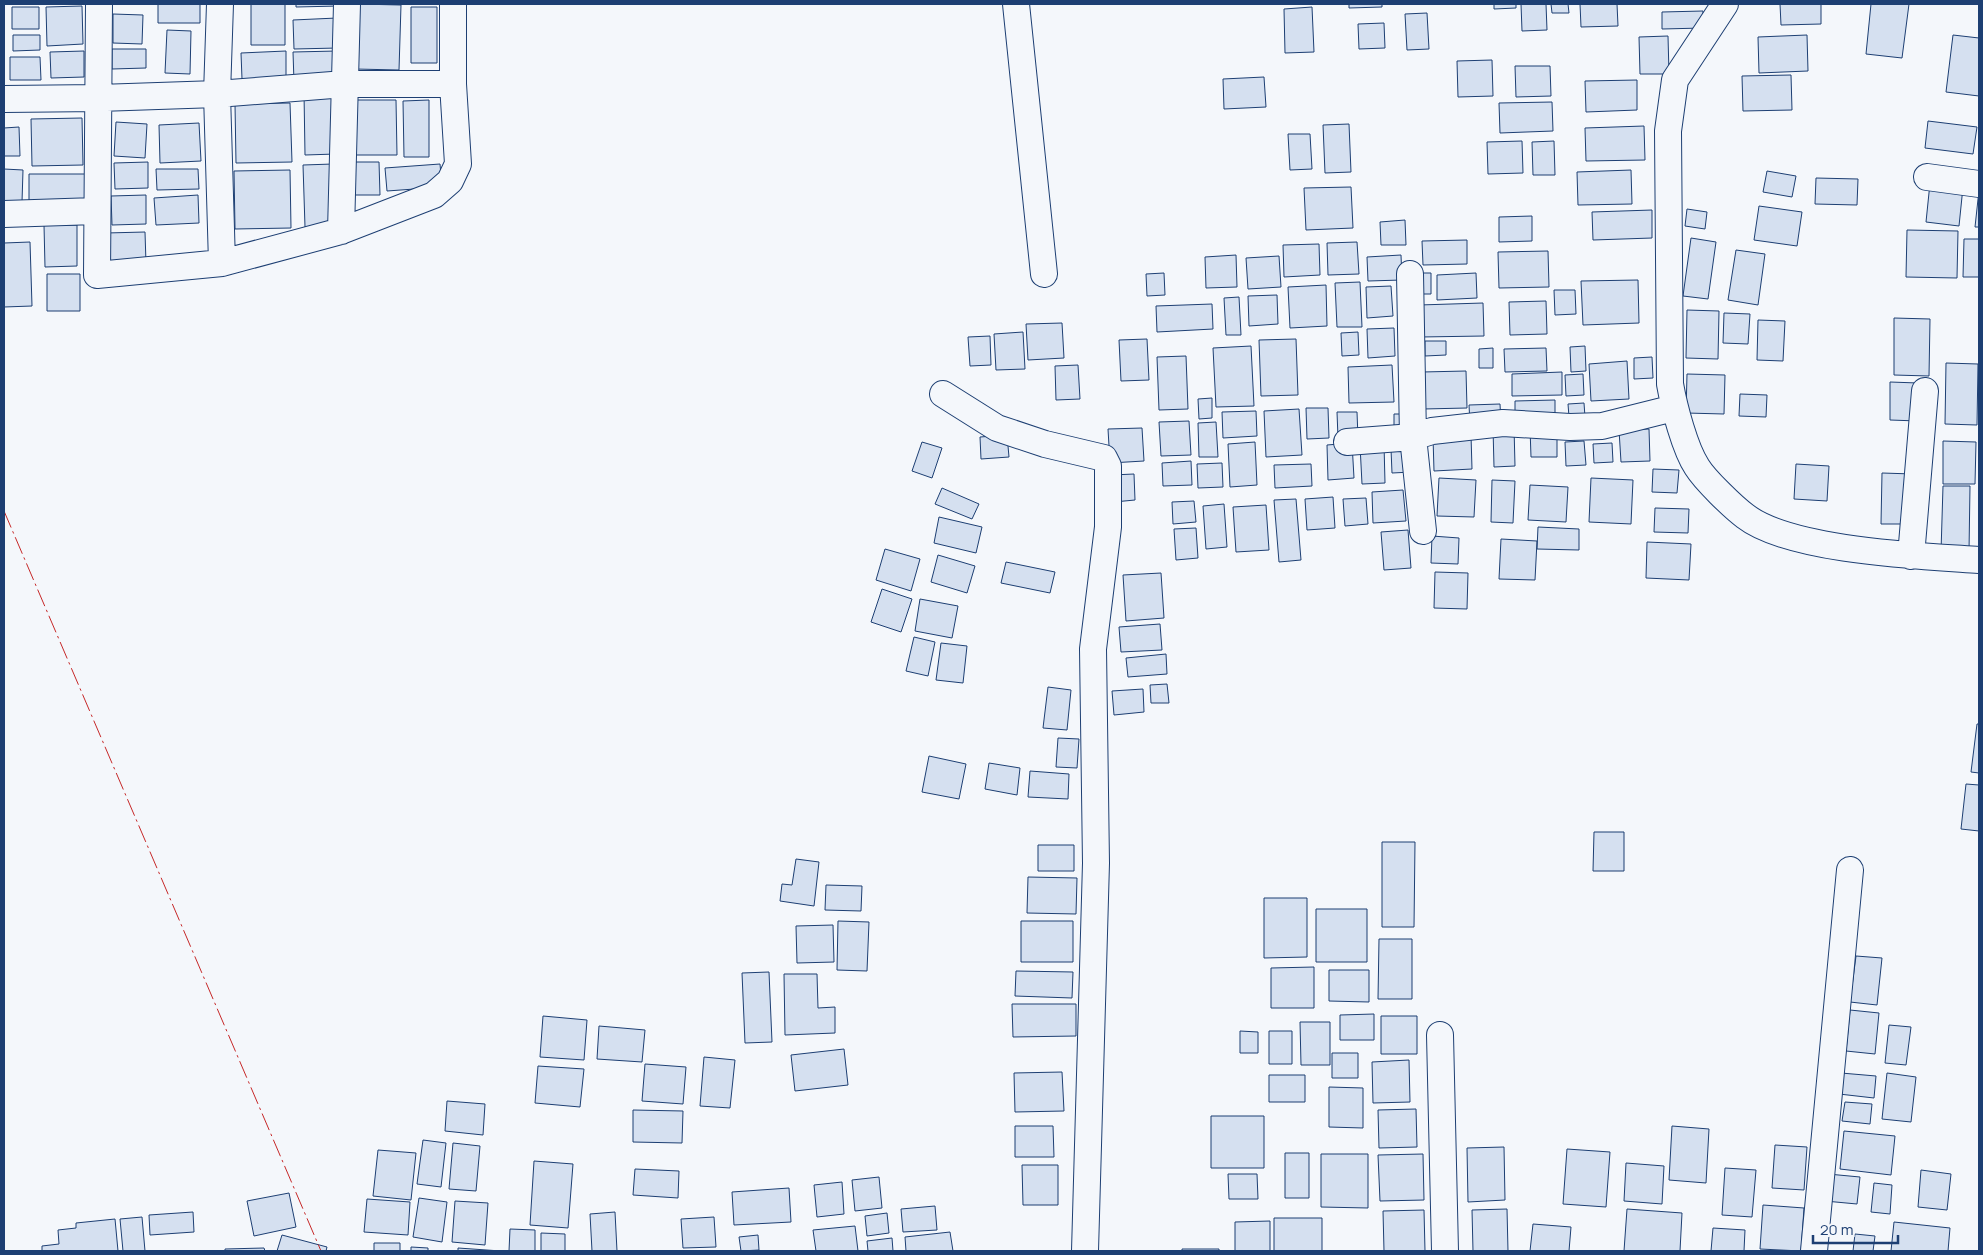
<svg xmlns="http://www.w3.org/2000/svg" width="1983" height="1255" viewBox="0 0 1983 1255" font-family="Manrope,sans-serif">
  <rect width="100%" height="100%" fill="#f4f7fb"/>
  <path fill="#d5e0f0" stroke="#1d3f73" d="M158 4H200V23H158Z
    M251 4H285V45H251Z
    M296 4H339V6L296 7Z
    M357 4 401 5 399 70 355 69Z
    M1349 4H1382V7L1349 8Z
    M1494 4H1516V8L1494 9Z
    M1521 4H1546L1547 30 1522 31Z
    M1551 4H1568L1569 13H1552Z
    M1580 4H1617L1618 26 1581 27Z
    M1780 4H1821V24L1781 25Z
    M1871 4H1909L1902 58 1866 54Z
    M82 6 83 44 47 46 46 7Z
    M12 7H39V29H12Z
    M411 7H437V63H411Z
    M1312 7 1314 52 1285 53 1284 9Z
    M1703 11V28L1662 29V12Z
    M1427 13 1429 49 1407 50 1405 14Z
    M113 14 143 15 142 44 113 43Z
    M337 18 338 48 294 49 293 20Z
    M1384 23 1385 48 1359 49 1358 24Z
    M167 30 191 31 190 74 165 73Z
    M13 35H40V50L13 51Z
    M1807 35 1808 71 1759 73 1758 37Z
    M1953 35 1979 38V96L1946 92Z
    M1668 36 1669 74H1640L1639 37Z
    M112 49H146V68L112 69Z
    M84 51V77L51 78 50 52Z
    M286 51V78L242 79 241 53Z
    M337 51 338 80 294 82 293 52Z
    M10 57H40L41 80H10Z
    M1492 60 1493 96 1458 97 1457 61Z
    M1515 66H1550L1551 96 1516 97Z
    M1791 75 1792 110 1743 111 1742 76Z
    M1264 77 1266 107 1224 109 1223 79Z
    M1637 80V110L1586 112 1585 81Z
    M334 92 336 154 305 155 304 93Z
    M352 100H396L397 155H353Z
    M429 100V157H404L403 101Z
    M1552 102 1553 131 1500 133 1499 103Z
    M290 103 292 162 236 163 235 104Z
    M82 118 83 165 32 166 31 119Z
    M1928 121 1977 127 1973 154 1925 148Z
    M116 122 147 124 145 158 114 156Z
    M199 123 201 161 160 163 159 125Z
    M1349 124 1351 172 1325 173 1323 125Z
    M1644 126 1645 160 1586 161 1585 128Z
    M19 127 20 156H4V128Z
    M1288 134H1310L1312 169 1290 170Z
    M1522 141 1523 173 1488 174 1487 142Z
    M1554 141 1555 175H1533L1532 142Z
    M148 162V188L115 189 114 163Z
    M352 162H379L380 195H352Z
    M333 164 335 227H305L303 165Z
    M440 164 442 187 387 191 385 168Z
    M4 169 23 170 22 202H4Z
    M156 169H198L199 189 157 190Z
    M290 170 291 228 235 229 234 171Z
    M1631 170 1632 204 1578 205 1577 172Z
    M1767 171 1796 176 1792 197 1763 192Z
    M29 174H88V202H29Z
    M1816 178 1858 179 1857 205 1815 204Z
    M1930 183 1963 187 1959 226 1926 222Z
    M1351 187 1353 228 1306 230 1304 188Z
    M1979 190V227H1975Z
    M146 195V224L112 225 111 196Z
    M198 195 199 223 156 225 154 198Z
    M1759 206 1802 212 1797 246 1754 240Z
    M1687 209 1707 212 1705 229 1685 226Z
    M1652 210V238L1593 240 1592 212Z
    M1532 216V241L1499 242V217Z
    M1405 220 1406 245H1381L1380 222Z
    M44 225H77V266L45 267Z
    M1907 230 1958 231 1957 278 1906 277Z
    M145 232 146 263H106V233Z
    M1691 238 1716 242 1708 299 1683 296Z
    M1964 239H1979V277H1963Z
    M1467 240V264L1423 265 1422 241Z
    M30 242 32 306 4 307V243Z
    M1357 242 1359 274 1328 275 1327 243Z
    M1319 244 1320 275 1284 277 1283 245Z
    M1736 250 1765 254 1758 305 1728 300Z
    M1548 251 1549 287 1499 288 1498 252Z
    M1236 255 1237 287 1206 288 1205 257Z
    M1401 255 1402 280 1368 281 1367 257Z
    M1279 256 1281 287 1248 289 1246 258Z
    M1164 273 1165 295 1147 296 1146 274Z
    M1416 273H1431V294H1416Z
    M1476 273 1477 298 1437 300V275Z
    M47 274H80V311H47Z
    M1638 280 1639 323 1583 325 1581 281Z
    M1360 282 1362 327H1337L1335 283Z
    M1326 285 1327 326 1290 328 1288 287Z
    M1391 286 1393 316 1367 318 1366 287Z
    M1554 290H1575L1576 314 1555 315Z
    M1277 295 1278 324 1249 326 1248 296Z
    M1239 297 1241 335H1226L1224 298Z
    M1546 301 1547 334 1510 335 1509 302Z
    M1483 303 1484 336 1420 337 1419 305Z
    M1212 304 1213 329 1157 332 1156 306Z
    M1687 310 1719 311 1718 359 1686 358Z
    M1724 313 1750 314 1748 344 1723 343Z
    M1894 318 1930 319 1929 376 1894 375Z
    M1758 320 1785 321 1783 361 1757 360Z
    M1062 323 1064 358 1028 360 1026 324Z
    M1394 328 1395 356 1368 358 1367 329Z
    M1023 332 1025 369 996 370 994 334Z
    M1358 332 1359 355 1342 356 1341 333Z
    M990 336 991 365 970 366 968 337Z
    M1147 339 1149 380 1121 381 1119 340Z
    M1296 339 1298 395 1261 396 1259 340Z
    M1425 341H1446V355L1425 356Z
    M1251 346 1254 406 1216 407 1213 348Z
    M1585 346 1586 371 1571 372 1570 347Z
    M1493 348V368H1479V349Z
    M1546 348 1547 371 1505 372 1504 349Z
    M1186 356 1188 409 1159 410 1157 357Z
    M1652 357 1653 378 1634 379V358Z
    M1627 361 1629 399 1591 401 1589 364Z
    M1946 363 1978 364 1977 425 1945 424Z
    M1078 365 1080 399 1056 400 1055 366Z
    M1392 365 1394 402 1349 403 1348 367Z
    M1466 371 1467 408 1423 409 1422 372Z
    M1562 372V395L1512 396V374Z
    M1583 374 1584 395 1566 396 1565 375Z
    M1687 374 1725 375 1724 414 1686 413Z
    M1890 382 1918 383V421L1890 420Z
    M1740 394 1767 395 1766 417 1739 416Z
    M1212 398V418L1199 419 1198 399Z
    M1555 400V419L1515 420V401Z
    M1584 403 1585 417H1569L1568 404Z
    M1500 404 1501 423 1470 424 1469 405Z
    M1306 408H1328L1329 438 1307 439Z
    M1299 409 1302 455 1266 457 1264 411Z
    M1256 411 1257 436 1223 438 1222 412Z
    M1337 412H1357L1358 438H1338Z
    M1394 414H1410L1394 433Z
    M1189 421 1191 455 1161 456 1159 422Z
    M1216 422 1218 457H1199L1198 423Z
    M1514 427 1515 466 1494 467 1493 428Z
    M1557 427V457H1531L1530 428Z
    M1142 428 1144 461 1110 463 1108 429Z
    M1649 429 1650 461 1621 462 1619 430Z
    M1007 435 1009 457 981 459 980 437Z
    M1471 435 1472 469 1434 471 1433 437Z
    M1584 441 1586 465 1566 466 1565 442Z
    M1943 441 1976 442 1975 484H1943Z
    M922 442 942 448 932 478 912 471Z
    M1255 442 1257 485 1230 487 1228 444Z
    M1352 443 1354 478 1328 480 1327 445Z
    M1612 443 1613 462 1594 463 1593 444Z
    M1384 444 1385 483 1362 484 1360 445Z
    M1391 449H1411L1412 472 1392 473Z
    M1191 461 1192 485 1163 486 1162 463Z
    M1222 463 1223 487 1198 488 1197 464Z
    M1311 464 1312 486 1275 488 1274 465Z
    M1796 464 1829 466 1827 501 1794 499Z
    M1653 469 1679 470 1677 493 1652 492Z
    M1882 473 1913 474 1912 524H1881Z
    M1134 474 1135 500 1114 502 1112 475Z
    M1439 478 1476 480 1474 517 1437 516Z
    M1591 478 1633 480 1631 524 1589 522Z
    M1492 480 1515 481 1513 523 1491 522Z
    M1530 485 1568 487 1566 522 1528 520Z
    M1943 486H1970L1969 552H1941Z
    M942 488 979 504 972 519 935 504Z
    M1403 490 1406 521 1373 523 1372 492Z
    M1333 497 1335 528 1307 530 1305 499Z
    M1366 498 1368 524 1345 526 1343 499Z
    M1296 499 1301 560 1279 562 1274 500Z
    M1194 501 1196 522 1173 524 1172 502Z
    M1224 504 1227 547 1206 549 1203 506Z
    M1266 505 1269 550 1236 552 1233 507Z
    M1655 508 1689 509 1688 533 1654 532Z
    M939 517 982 527 976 553 934 543Z
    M1538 527 1579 529V550L1537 549Z
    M1196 528 1198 558 1176 560 1174 529Z
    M1408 530 1411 568 1384 570 1381 532Z
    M1432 536 1459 538 1458 564 1431 563Z
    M1501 539 1537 541 1535 580 1499 579Z
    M1647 542 1691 544 1689 580 1646 578Z
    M885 549 920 559 911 591 876 580Z
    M938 555 975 566 967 593 931 582Z
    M1006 562 1055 572 1050 593 1001 583Z
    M1435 572 1468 573 1467 609 1434 608Z
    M1161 573 1164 618 1126 621 1123 575Z
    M882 589 912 599 901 632 871 622Z
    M920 599 958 606 952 638 915 631Z
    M1160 624 1162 650 1121 652 1119 627Z
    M914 637 935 642 928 676 906 671Z
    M941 643 967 646 963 683 936 680Z
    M1166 654 1167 674 1128 677 1126 658Z
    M1167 684 1169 703H1151L1150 685Z
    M1048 687 1071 690 1067 730 1043 728Z
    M1143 689 1144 712 1114 715 1112 691Z
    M1977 724H1979V773L1971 772Z
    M1058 738 1079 739 1077 768 1056 767Z
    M929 756 966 764 959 799 922 792Z
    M989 763 1020 768 1017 795 985 789Z
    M1030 771 1069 774 1068 799 1028 797Z
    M1966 784 1979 785V831L1961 829Z
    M1594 832H1624V871H1593Z
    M1382 842H1415L1414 927H1382Z
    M1038 845H1074V871H1038Z
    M796 859 819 862 814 906 780 901 782 884 792 885Z
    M1028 877 1077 878 1076 914 1027 913Z
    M826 885 862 886 861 911 825 910Z
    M1264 898H1307V957L1264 958Z
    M1316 909H1367V962H1316Z
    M838 921 869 922 867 971 837 970Z
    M1021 921H1073V962H1021Z
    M833 925 834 962 797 963 796 926Z
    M1379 939H1412V999H1378Z
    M1856 956 1882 958 1877 1005 1850 1002Z
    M1314 967V1008H1271V968Z
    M1329 970H1369V1002L1329 1001Z
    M1016 971 1073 972 1072 998 1015 996Z
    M769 972 772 1042 745 1043 742 973Z
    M784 974H817L818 1008 835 1007V1033L785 1035Z
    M1012 1004H1076V1036L1013 1037Z
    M1850 1010 1879 1013 1875 1054 1846 1051Z
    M1374 1014V1040H1340V1015Z
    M543 1016 587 1020 584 1060 540 1057Z
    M1381 1016H1417V1054H1381Z
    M1300 1022H1330V1065H1301Z
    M1889 1025 1911 1027 1906 1065 1885 1063Z
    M599 1026 645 1030 642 1062 597 1059Z
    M1240 1031 1258 1032V1053H1240Z
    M1269 1031H1292V1064H1269Z
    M844 1049 848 1085 795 1091 791 1055Z
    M1332 1053H1358V1078H1332Z
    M704 1057 735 1060 730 1108 700 1106Z
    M1409 1060 1410 1102 1373 1103 1372 1062Z
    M645 1064 686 1067 683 1104 642 1101Z
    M538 1066 584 1069 580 1107 535 1103Z
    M1062 1072 1064 1111 1015 1112 1014 1073Z
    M1841 1073 1876 1076 1874 1098 1839 1094Z
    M1887 1073 1916 1077 1911 1122 1882 1119Z
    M1269 1075H1305V1102H1269Z
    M1329 1087 1363 1088V1128L1329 1127Z
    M447 1101 485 1104 483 1135 445 1131Z
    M1845 1102 1872 1104 1870 1124 1842 1121Z
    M1416 1109 1417 1147 1379 1148 1378 1110Z
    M633 1110 683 1111 682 1143 633 1142Z
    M1211 1116H1264V1168H1211Z
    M1015 1126H1053L1054 1157H1015Z
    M1672 1126 1709 1129 1706 1183 1669 1180Z
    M1844 1131 1895 1136 1891 1175 1840 1169Z
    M423 1140 446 1143 441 1187 417 1184Z
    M453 1143 480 1146 476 1191 449 1189Z
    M1775 1145 1807 1147 1804 1190 1772 1188Z
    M1504 1147 1505 1200 1468 1202 1467 1148Z
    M1567 1149 1610 1152 1606 1207 1563 1204Z
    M378 1150 416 1153 411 1200 373 1196Z
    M1285 1153H1309V1198H1285Z
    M1321 1154H1368V1208L1321 1207Z
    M1423 1154 1424 1200 1380 1201 1378 1155Z
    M534 1161 573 1164 568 1228 530 1225Z
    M1626 1163 1664 1166 1662 1204 1624 1201Z
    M1022 1165H1058V1205H1023Z
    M1725 1168 1756 1170 1752 1217 1722 1215Z
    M635 1169 679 1171 678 1198 633 1195Z
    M1921 1170 1951 1174 1947 1210 1918 1207Z
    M1228 1174H1257L1258 1199H1229Z
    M1828 1174 1860 1177 1857 1204 1825 1201Z
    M879 1177 882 1208 855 1211 852 1180Z
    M842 1182 844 1214 817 1217 814 1185Z
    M1874 1183 1892 1185 1890 1214 1871 1212Z
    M789 1188 791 1222 734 1225 732 1192Z
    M289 1193 296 1227 254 1236 247 1201Z
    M419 1198 447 1202 442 1242 413 1237Z
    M367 1199 410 1202 408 1235 364 1232Z
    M455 1201 488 1203 485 1245 452 1242Z
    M1763 1205 1804 1208 1801 1251 1760 1249Z
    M935 1206 937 1230 903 1232 901 1209Z
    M1507 1209 1508 1251H1473L1472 1210Z
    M1627 1209 1682 1213 1680 1251H1624Z
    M1424 1210 1425 1251H1384L1383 1211Z
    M193 1212 194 1232 150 1235 149 1215Z
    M615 1212 617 1251H592L590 1214Z
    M887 1213 889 1233 867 1236 865 1216Z
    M142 1217 145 1251H123L120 1219Z
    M714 1217 716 1247 683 1248 681 1219Z
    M1274 1218H1322V1251H1274Z
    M115 1219 118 1251H42V1246L59 1244 58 1230 76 1228V1223Z
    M1270 1221V1251H1235V1222Z
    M1894 1222 1950 1228 1948 1251H1891Z
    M1533 1224 1571 1227 1569 1251H1530Z
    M855 1226 858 1251H816L813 1230Z
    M1713 1228 1745 1230 1744 1251H1711Z
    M510 1229 535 1230V1251H509Z
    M950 1232 953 1251H906L905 1237Z
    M541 1233 565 1234V1251H541Z
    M1855 1234 1875 1236 1873 1251H1853Z
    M282 1235 327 1247 326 1251H277Z
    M758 1235 759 1250 741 1251 739 1237Z
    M892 1238 893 1251H868L867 1241Z
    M374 1243H400V1251H374Z
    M411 1247 428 1248V1251H411Z
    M264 1248 265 1251H225V1249Z
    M458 1248 501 1251H458Z
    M1182 1249H1219V1251H1182Z"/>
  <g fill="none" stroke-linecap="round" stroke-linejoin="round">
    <defs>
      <path id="street" d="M99 4 97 275 222 263 341 231 434 195 450 181 458 164 453 84V4
        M220 4 217 94 222 263
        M1016 4 1044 274
        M1725 4 1675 80 1668 131 1670 384C1674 407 1685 449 1697 467 1705 480 1733 507 1745 516 1790 551 1922 556 1979 560
        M4 99 99 98 217 94 345 84H453
        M1927 177 1979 184
        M4 214 96 211
        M341 231 347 4
        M1410 274 1413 437 1423 531
        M943 394 997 428 1045 444 1104 458 1108 466V527L1093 649 1096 863 1085 1251
        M1347 442 1413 437 1432 431 1503 423 1570 427 1602 426 1674 408
        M1911 556 1925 391
        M1440 1035 1445 1251
        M1814 1251 1850 870"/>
    </defs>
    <use href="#street" stroke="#1d3f73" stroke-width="28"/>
    <use href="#street" stroke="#f4f7fb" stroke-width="26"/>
    <path stroke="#c62828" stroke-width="1" stroke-dasharray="18 4 2.5 4" stroke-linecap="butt" d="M4 511 321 1251"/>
  </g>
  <rect width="1983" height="1255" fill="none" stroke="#1d3f73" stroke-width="10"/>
  <path d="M1813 1235v8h85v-8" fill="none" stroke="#1d3f73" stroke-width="2.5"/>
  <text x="1820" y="1235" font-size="15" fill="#1d3f73" stroke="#f4f7fb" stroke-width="4" paint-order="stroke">20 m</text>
</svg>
